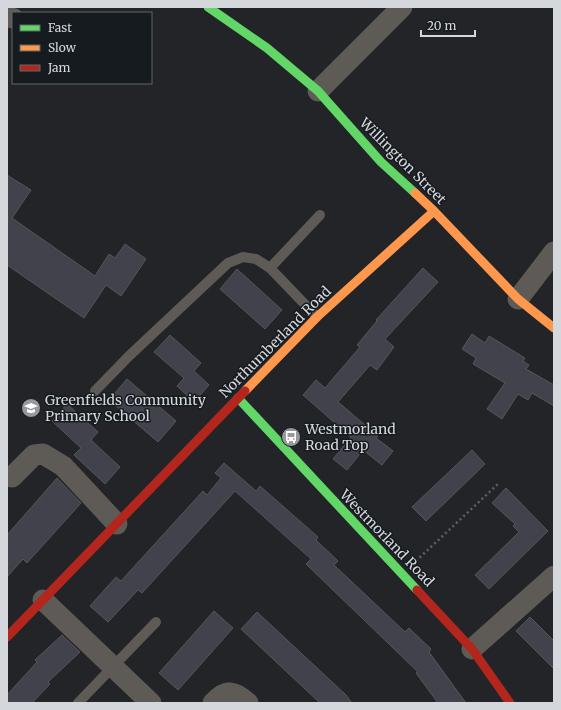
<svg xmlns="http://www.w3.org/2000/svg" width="561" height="710" viewBox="0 0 561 710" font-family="Merriweather,serif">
  <rect width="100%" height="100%" fill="#222427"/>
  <path fill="#42424c" stroke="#555659" d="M7 175 31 190 12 218 95 276 109 254 115 258 125 244 146 259 121 296 106 285 84 318 7 265Z
    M423 268 438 282 385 339 394 347 377 370 370 365 338 402 378 436 376 438 393 451 382 465 363 450 347 470 333 459 351 437 303 395 316 380 325 388 360 347 357 345 377 321 376 320Z
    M237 269 282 310 265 329 220 289Z
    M472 334 485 343 489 336 525 358 523 361 529 365 526 369 554 385V406L532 393 528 400 518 394 502 419 487 409 505 383 473 364 476 358 462 349Z
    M170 335 201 363 194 371 209 385 194 402 177 386 184 378 154 352Z
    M127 379 176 421 158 442 109 400Z
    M67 404 98 432 91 440 120 467 105 484 74 455 81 448 52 421Z
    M472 450 485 464 426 521 412 507Z
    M224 463 256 491 260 486 318 537 316 540 338 561 334 565 405 632 409 628 431 649 429 652 466 703H438L416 673 418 672 306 564 311 559 235 491 142 593 138 590 108 622 90 606 116 577 121 581 203 491 207 495 221 478 215 473Z
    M57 478 81 503 27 563 23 559 7 577V535Z
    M506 488 548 531 489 589 475 575 519 532 513 526 515 524 492 503Z
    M214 611 233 628 178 690 159 673Z
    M257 612 346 695 352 703H320L241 629Z
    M530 617 554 641V669L516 631Z
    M62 635 80 652 48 682 50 684 32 703H7V695L37 662 35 660Z"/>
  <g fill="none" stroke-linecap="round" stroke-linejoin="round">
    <path stroke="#61605e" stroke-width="2.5" stroke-dasharray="2 3" stroke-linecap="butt" d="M416 561 498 484"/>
    <path stroke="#5e5a55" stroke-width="10" d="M270 268 320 215
      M95 391 129 356 228 263 243 257 256 259 270 268 317 317
      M78 703 156 622"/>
    <path stroke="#5e5a55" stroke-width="21" d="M7 17 13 18
      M318 91 402 7
      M518 299 554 252
      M12 477 34 455 43 454 63 466 117 524
      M43 600 151 703
      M472 649 554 576
      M213 703C226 689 234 690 248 703"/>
    <path stroke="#63d668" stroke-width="9" d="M208 7 267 48 318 91 381 162 415 193
      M238 398 417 590"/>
    <path stroke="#ff974d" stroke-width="9" d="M415 193 434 211 518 299 554 328
      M245 391 317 317 434 211"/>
    <path stroke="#b3261e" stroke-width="9" d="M417 590 472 649 510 703
      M7 637 245 391"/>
  </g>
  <defs>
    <symbol id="school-disc" viewBox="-11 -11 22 22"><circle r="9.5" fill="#96989c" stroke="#161b20"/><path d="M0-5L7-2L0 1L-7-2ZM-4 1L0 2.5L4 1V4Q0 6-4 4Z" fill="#fff"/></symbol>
    <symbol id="bus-disc" viewBox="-11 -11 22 22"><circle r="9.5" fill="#96989c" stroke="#161b20"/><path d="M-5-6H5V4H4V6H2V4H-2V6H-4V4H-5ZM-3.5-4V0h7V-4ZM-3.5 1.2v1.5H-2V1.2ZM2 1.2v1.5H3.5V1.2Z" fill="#fff"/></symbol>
  </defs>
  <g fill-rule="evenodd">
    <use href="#school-disc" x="20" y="397" width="22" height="22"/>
    <use href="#bus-disc" x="280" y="426" width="22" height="22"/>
  </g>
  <g text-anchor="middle" stroke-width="3" stroke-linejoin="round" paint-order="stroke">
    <g font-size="14" fill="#d4d7db" stroke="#161b20">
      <text transform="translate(403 161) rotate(45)" y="5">Willington Street</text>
      <text transform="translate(275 342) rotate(-45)" y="5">Northumberland Road</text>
      <text transform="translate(387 538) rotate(46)" y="5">Westmorland Road</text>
    </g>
    <g font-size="14" fill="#d4d7db" stroke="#161b20" text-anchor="start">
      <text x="45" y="405">Greenfields Community<tspan x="45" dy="16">Primary School</tspan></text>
      <text x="305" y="434">Westmorland<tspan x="305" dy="16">Road Top</tspan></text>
    </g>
  </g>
  <rect width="561" height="710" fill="none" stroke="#d4d7db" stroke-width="16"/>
  <rect x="12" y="12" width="140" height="72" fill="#161b20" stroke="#62666b"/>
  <rect x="20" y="25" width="20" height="6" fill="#63d668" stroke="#62666b"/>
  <text x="48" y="32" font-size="12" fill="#d4d7db">Fast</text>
  <rect x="20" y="45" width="20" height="6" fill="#ff974d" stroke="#62666b"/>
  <text x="48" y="52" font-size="12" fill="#d4d7db">Slow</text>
  <rect x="20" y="65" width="20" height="6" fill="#b3261e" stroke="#62666b"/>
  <text x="48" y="72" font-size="12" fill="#d4d7db">Jam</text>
  <path d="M421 30v6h54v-6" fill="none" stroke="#d4d7db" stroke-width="2"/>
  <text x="427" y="30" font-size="12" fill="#d4d7db" stroke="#161b20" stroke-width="3" paint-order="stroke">20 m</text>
</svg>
